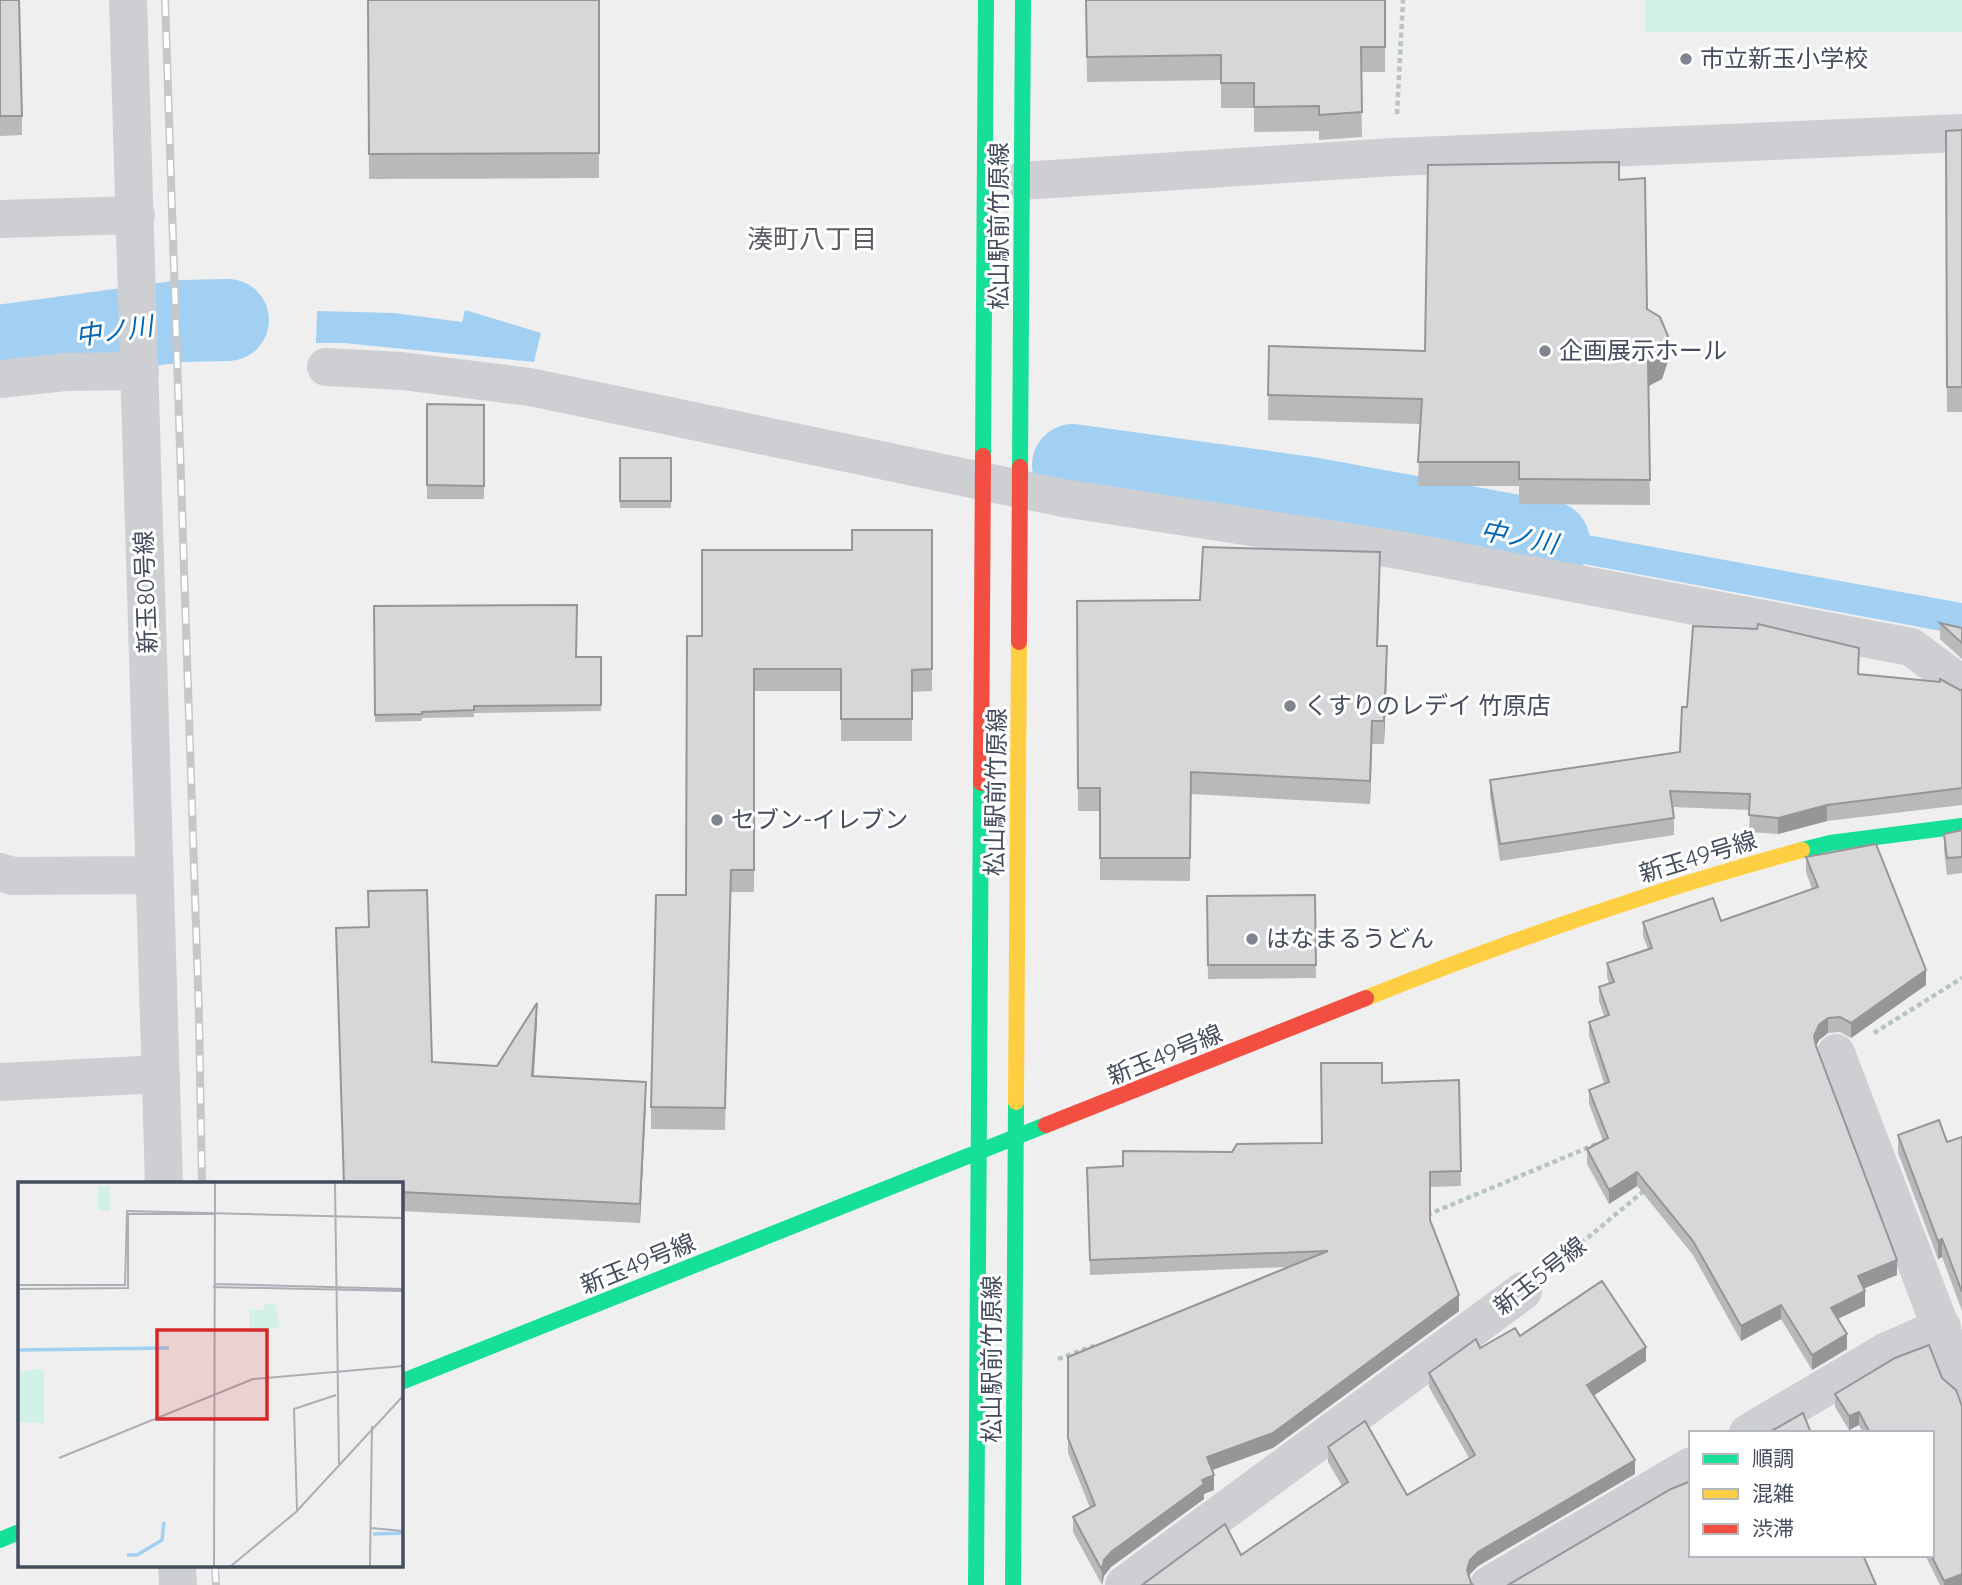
<svg xmlns="http://www.w3.org/2000/svg" width="1962" height="1585" viewBox="0 0 1962 1585" font-family="Quicksand,'Noto Sans JP',sans-serif">
  <rect width="100%" height="100%" fill="#f0efef"/>
  <path fill="#d1f1e5" d="M1645 0H1962V32H1645Z"/>
  <path fill="#a2d0f2" d="M465 310 541 333 534 362 344 343H316L317 311 394 313 462 322Z
    M1073 452 1319 485 1363 496 1360 523 1073 480Z
    M1438 508 1962 603V635L1435 536Z"/>
  <g fill="none" stroke-linecap="round" stroke-linejoin="round">
    <path stroke="#a2d0f2" stroke-width="82" d="M0 346 182 321 228 320
      M1073 465 1310 498 1549 542"/>
    <path stroke="#b7c4c4" stroke-width="4.5" stroke-dasharray="5 3.5" stroke-linecap="butt" d="M1397 114 1403 0
      M1874 1033 1962 978
      M1427 1215 1599 1143
      M1555 1265 1645 1190
      M1058 1359 1096 1345"/>
    <path stroke="#cdcfd3" stroke-width="38" d="M128 0 164 1184
      M1021 181 1394 157 1962 133
      M0 219 136 215
      M326 367 402 371 530 387 1063 498 1399 550 1911 647 1962 685
      M0 379 65 372 140 371
      M0 872 13 876 154 875
      M1836 1053 1962 1383
      M0 1082 161 1074
      M1748 1433 1885 1352 1942 1327
      M177 1566 178 1585
      M1124 1585 1523 1291
      M1489 1585 1691 1466"/>
    <path stroke="#16e098" stroke-width="16" d="M983 456 986 0
      M1020 467 1023 0
      M1802 850 1830 843 1962 826
      M401 1382 1046 1125
      M0 1540 19 1532
      M976 1585 981 783
      M1013 1585 1016 1102"/>
    <path stroke="#ffcf43" stroke-width="16" d="M1366 998C1509 941 1653 890 1802 850
      M1016 1102 1019 642"/>
    <path stroke="#f24e42" stroke-width="16" d="M1019 642 1020 467
      M981 783 983 456
      M1046 1125 1366 998"/>
    <defs>
      <path id="rail" d="M165 0 199 1016 202 1184
        M215 1566 216 1585"/>
    </defs>
    <use href="#rail" stroke="#c6c7ca" stroke-width="8"/>
    <use href="#rail" stroke="#fff" stroke-width="5" stroke-dasharray="16" stroke-linecap="butt"/>
  </g>
  <path fill="#b9b8bb" d="M0 0 22 116V135L0 136Z
    M368 0H599V178L369 179Z
    M1086 0H1385V72H1361L1362 137 1319 140V131L1254 132V108H1221V80L1087 82Z
    M1962 130V412H1947L1946 131Z
    M1619 180 1647 309 1668 361 1662 379 1649 386 1650 505 1519 504V486H1418L1420 424 1268 420 1269 346 1425 351Z
    M427 404 484 405V499H427Z
    M620 458H671V508H620Z
    M932 530V691L912 692V741H841V691H754V892H731L725 1130 651 1129V1107L686 895 702 636 852 550Z
    M1380 574 1378 646 1387 669 1384 744H1372L1370 804 1191 794 1190 881 1100 880V811H1078L1077 601 1200 600Z
    M374 606 576 657H601V711L474 713V717L422 718V721L375 722Z
    M1940 623 1962 628V659L1940 639Z
    M1859 675 1962 690V805L1827 821 1778 834 1749 832 1750 810 1672 807 1674 818V835L1500 861 1490 796V780L1680 752 1687 707Z
    M1962 830V873L1947 875 1944 850V834Z
    M1806 857 1926 985 1851 1038 1840 1032 1828 1033 1819 1040 1816 1047 1897 1275 1864 1288 1865 1306 1838 1319 1847 1349 1812 1370 1781 1319 1741 1341 1693 1255 1637 1186 1609 1204 1587 1164V1149L1603 1141 1589 1104V1090L1604 1083 1589 1036V1022L1604 1016 1599 1001V987L1609 984 1607 977V963L1648 949 1643 936V922L1721 921 1812 889 1806 872Z
    M368 891 432 1062 497 1066 537 1022 534 1076 646 1101 640 1223 401 1211V1184H344L336 928 369 927Z
    M1315 895 1316 978 1208 979 1207 896Z
    M1459 1080 1461 1186 1430 1187V1220L1459 1311 1273 1448 1212 1470 1214 1490 1204 1494V1499L1111 1567 1104 1576 1102 1585 1073 1532V1517L1090 1508 1068 1453V1357L1286 1267 1090 1275 1087 1168 1123 1166 1232 1152 1322 1143 1382 1083Z
    M1898 1135 1947 1142 1962 1137V1311L1942 1257 1938 1259 1898 1153Z
    M1520 1336 1646 1361 1594 1395 1635 1474 1478 1566 1470 1574 1469 1578 1241 1555 1342 1486 1328 1462V1447L1407 1495 1469 1458 1429 1387V1373L1480 1348Z
    M1942 1378 1962 1406V1585H1940L1925 1555H1932V1433H1863L1859 1425 1849 1430 1835 1407V1394Z"/>
  <path fill="#969698" d="M1668 336V361L1662 379 1648 386V361Z
    M1380 552V574L1377 669V646Z
    M1387 646V669L1384 744V721Z
    M1372 721V744L1370 804V781Z
    M1827 805V821L1778 834V818Z
    M1926 970V985L1851 1038V1023Z
    M537 1003V1022L532 1095V1076Z
    M1828 1018V1033L1819 1040 1814 1050V1036L1819 1025Z
    M646 1082V1101L640 1223V1204Z
    M1637 1172V1186L1609 1204V1190Z
    M1942 1239V1257L1938 1259V1241Z
    M1897 1260V1275L1858 1291V1276Z
    M1865 1291V1306L1831 1322V1308Z
    M1459 1295V1311L1273 1448 1207 1472V1457Z
    M1781 1305V1319L1741 1341V1326Z
    M1847 1334V1349L1812 1370V1355Z
    M1646 1347V1361L1587 1400V1385Z
    M1859 1412V1425L1849 1430V1416Z
    M1635 1460V1474L1478 1566 1470 1574 1467 1585V1570L1470 1560 1478 1552Z
    M1214 1475V1490L1204 1494V1499L1111 1567 1104 1576 1102 1585V1570L1104 1560 1111 1552 1202 1480Z
    M1962 1574V1585H1944V1581Z"/>
  <path fill="#d7d6d9" stroke="#969698" stroke-width="2" d="M0 0H19L22 116H0Z
    M368 0H599V153L369 154Z
    M1086 0H1385V47H1361L1362 112 1319 115V106L1254 107V83H1221V55L1087 57Z
    M1962 130V387H1947L1946 131Z
    M1619 162V180L1645 178 1647 309 1660 317 1668 336 1662 354 1648 361 1650 480 1519 479V462H1418L1422 399 1268 395 1269 346 1425 351 1428 165Z
    M427 404 484 405V486L427 485Z
    M620 458H671V501H620Z
    M852 530H932V669L912 670V719H841V669H754V870H731L725 1108 651 1107 656 895H686L687 636H702V550H852Z
    M1203 547 1380 552 1377 646H1387L1384 721H1372L1370 781 1191 772 1190 858H1100V788H1078L1077 601 1200 600Z
    M577 605 576 657H601V705L474 706V710L422 712V714L375 715 374 606Z
    M1940 623 1962 628V643Z
    M1758 624 1859 648 1858 674 1940 682V679L1960 690H1962V788L1827 805 1778 818 1749 815 1750 794 1670 791 1674 818 1500 844 1490 780 1680 752 1682 707H1687L1693 626 1757 629Z
    M1962 830V857L1947 858 1944 834Z
    M1876 844 1926 970 1851 1023 1840 1017 1828 1018 1819 1025 1814 1036 1816 1046 1897 1260 1858 1276 1865 1291 1831 1308 1847 1334 1812 1355 1781 1305 1741 1326 1693 1241 1637 1172 1609 1190 1587 1149 1608 1138 1589 1090 1609 1082 1589 1022 1609 1015 1599 987 1614 982 1607 963 1652 948 1643 922 1713 898 1721 921 1818 887 1806 857Z
    M427 890 432 1062 497 1066 537 1003 532 1076 646 1082 640 1204 401 1192V1184H344L336 928 369 927 368 891Z
    M1315 895 1316 965H1208L1207 896Z
    M1321 1063H1382V1083L1459 1080 1461 1171 1430 1172V1220L1459 1295 1273 1433 1207 1457 1214 1475 1202 1480 1204 1484 1111 1552 1104 1560 1102 1570 1073 1517 1095 1505 1068 1438V1357L1328 1251 1090 1260 1087 1168 1123 1166V1151L1232 1152 1237 1144 1322 1143Z
    M1939 1120 1947 1142 1962 1137V1292L1942 1239 1938 1241 1898 1135Z
    M1602 1281 1646 1347 1587 1385 1635 1460 1478 1552 1470 1560 1467 1570 1471 1583 1473 1585H1142L1225 1524 1241 1555 1348 1482 1328 1447 1365 1421 1407 1495 1475 1455 1429 1373 1476 1339 1480 1348 1515 1328 1520 1336Z
    M1929 1345 1942 1378 1956 1390 1962 1406V1575V1574L1944 1581 1931 1555H1932V1433H1870L1859 1412 1849 1416 1835 1394 1895 1358Z
    M1803 1413 1811 1433H1768Z
    M1691 1481V1555H1863L1876 1585H1508L1671 1489Z"/>
  <g fill="#808590" stroke="#fff" stroke-width="2.5">
    <circle cx="1686" cy="59" r="7"/>
    <circle cx="1545" cy="351" r="7"/>
    <circle cx="1290" cy="706" r="7"/>
    <circle cx="717" cy="820" r="7"/>
    <circle cx="1252" cy="939" r="7"/>
  </g>
  <g text-anchor="middle" stroke-width="6" stroke-linejoin="round" paint-order="stroke">
    <g font-size="24" fill="#444c5d" stroke="#fff" text-anchor="start">
      <text x="1700" y="67">市立新玉小学校</text>
      <text x="1559" y="359">企画展示ホール</text>
      <text x="1304" y="714">くすりのレデイ 竹原店</text>
      <text x="731" y="828">セブン-イレブン</text>
      <text x="1266" y="947">はなまるうどん</text>
    </g>
    <g font-size="24" fill="#444c5d" stroke="#fff">
      <text transform="translate(999 226) rotate(-90)" y="8">松山駅前竹原線</text>
      <text transform="translate(146 592) rotate(-92)" y="8">新玉80号線</text>
      <text transform="translate(996 792) rotate(-89)" y="8">松山駅前竹原線</text>
      <text transform="translate(1698 857) rotate(-17)" y="8">新玉49号線</text>
      <text transform="translate(1165 1055) rotate(-22)" y="8">新玉49号線</text>
      <text transform="translate(638 1264) rotate(-22)" y="8">新玉49号線</text>
      <text transform="translate(1540 1276) rotate(-38)" y="8">新玉5号線</text>
      <text transform="translate(992 1359) rotate(-90)" y="8">松山駅前竹原線</text>
    </g>
    <g font-size="26" fill="#5a5c64" stroke="#fff">
      <text x="812" y="248">湊町八丁目</text>
    </g>
    <g font-size="26" font-style="italic" fill="#0067b5" stroke="#fff">
      <text transform="translate(114 331) rotate(-8)" y="9">中ノ川</text>
      <text transform="translate(1519 537) rotate(11)" y="9">中ノ川</text>
    </g>
  </g>
  <g transform="translate(18 1182)">
    <rect width="385" height="385" fill="#f0efef"/>
    <path d="M80 4H92V29L80 28ZM247 122H258L261 146 231 150V128H246ZM20 187 26 189V241L0 240V190Z" fill="#d1f1e5"/>
    <path fill="none" stroke="#a2d0f2" stroke-width="3.5" d="M0 168 151 166M355 352 385 351M109 373H119L144 358 146 340"/>
    <path fill="none" stroke="#abaeb5" stroke-width="2" d="M317 1 321 282M197 102 385 107M0 103H107L109 29 385 36M195 105 385 109M0 107 110 106V32H197M41 276 235 197 385 184M279 328 276 227 318 213M353 346 385 349M196 384 197 1M213 384 278 330 385 214M352 384 354 244"/>
    <path fill="#d62828" fill-opacity="0.15" stroke="#d62828" stroke-width="3.5" d="M139 148H249V237H139Z"/>
    <rect width="385" height="385" fill="none" stroke="#444c5d" stroke-width="3.5"/>
  </g>
  <rect x="1689" y="1431" width="245" height="126" fill="#ffffff" stroke="#b4b7be" stroke-width="2"/>
  <rect x="1703" y="1454" width="35" height="10" fill="#16e098" stroke="#b4b7be" stroke-width="2"/>
  <text x="1752" y="1466" font-size="21" fill="#444c5d">順調</text>
  <rect x="1703" y="1489" width="35" height="10" fill="#ffcf43" stroke="#b4b7be" stroke-width="2"/>
  <text x="1752" y="1501" font-size="21" fill="#444c5d">混雑</text>
  <rect x="1703" y="1524" width="35" height="10" fill="#f24e42" stroke="#b4b7be" stroke-width="2"/>
  <text x="1752" y="1536" font-size="21" fill="#444c5d">渋滞</text>
</svg>
